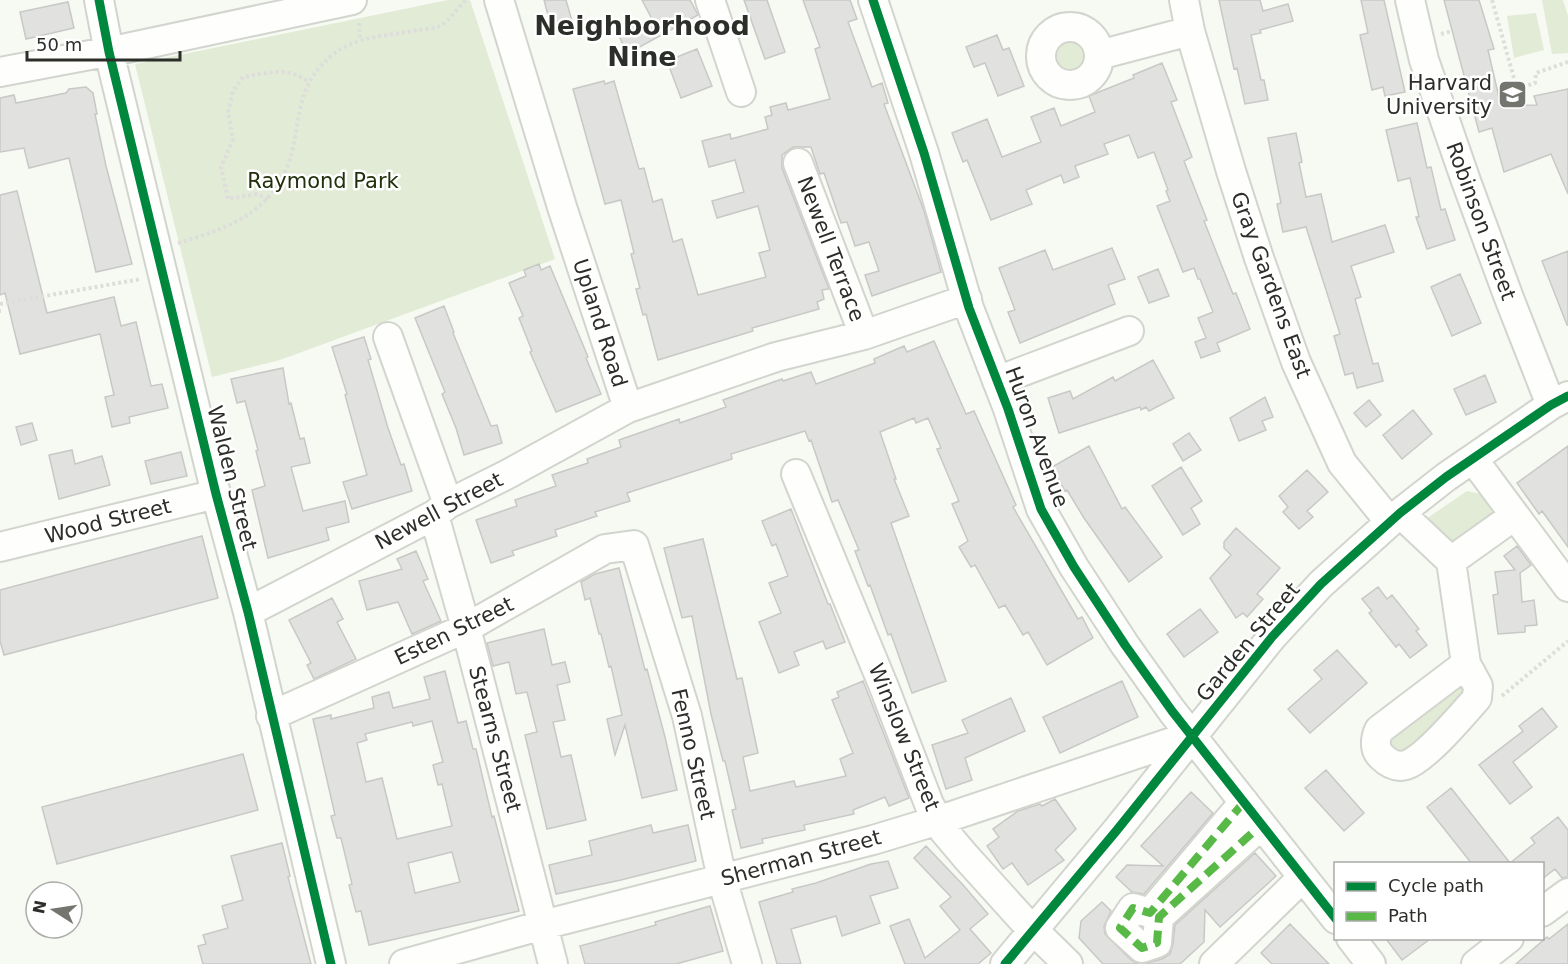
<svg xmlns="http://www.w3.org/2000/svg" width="1568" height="964" viewBox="0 0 1568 964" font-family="'DejaVu Sans',sans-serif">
  <rect width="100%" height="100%" fill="#f7faf2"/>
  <path fill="#e2ebd6" d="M448 0H470L555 259 280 360 212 377 135 64Z
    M1542 0H1563L1568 16V53L1552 54Z
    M1536 13 1544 50 1514 58 1507 16Z
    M1067 33C1088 40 1095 47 1087 69 1068 71 1057 69 1047 52L1054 35Z
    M1467 491 1480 494 1496 518 1459 542 1450 541 1426 519Z
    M1463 678 1473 689 1407 758 1390 751 1385 742Z"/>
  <path fill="#e1e2e0" stroke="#c8c8c7" stroke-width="1.5" fill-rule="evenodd" d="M544 0H566L574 28 553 34Z
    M642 0H690L698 15 627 54 617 31 653 21Z
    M744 0H767L785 52 765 59Z
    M803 0H850L857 19 848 22 872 87 882 83 888 103 884 104 924 211 941 272 872 296 865 275 879 271 869 242 855 246 847 222 841 223 824 173 820 174 811 147H793L782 155V168L829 289 822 290 824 299 817 302 819 309 752 328 753 331 658 360 646 314 643 315 636 289 640 288 631 254 634 253 621 200 605 204 573 89 604 81 605 84 614 81 639 169 644 168 653 202 662 199 673 242 682 239 698 295 766 277 759 253 770 250 758 206 717 218 712 201 744 192 735 160 709 167 702 141 730 134 731 139 768 129 765 117 772 115 770 107 786 103 788 110 830 99 815 49 820 47Z
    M1219 0H1260L1263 11 1288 4 1293 21 1260 30 1261 33 1251 35 1261 80H1264L1268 100 1245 104 1237 68 1234 69Z
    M1361 0H1384L1405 92 1385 96 1383 87 1372 90 1360 35 1368 33Z
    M1444 0H1479L1494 49 1488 50 1501 106 1537 105 1534 96 1568 89V194L1551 154 1504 172 1492 128 1479 132Z
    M68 2 74 28 26 39 20 12Z
    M997 35 1003 50 1009 48 1024 86 998 96 985 63 974 67 966 47Z
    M697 49 712 86 681 98 667 61Z
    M1162 63 1177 100 1171 102 1192 157 1184 161 1207 220 1204 221 1233 294 1236 293 1250 329 1217 343 1220 351 1201 358 1195 342 1206 338 1198 318 1213 312 1200 279H1198L1194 268 1183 272 1157 206 1170 201 1166 191 1168 190 1154 152 1138 158 1129 135 1104 144 1108 154 1075 166 1079 177 1064 183 1061 175 1026 190 1032 204 991 220 967 160 963 162 952 133 987 119 1002 157 1041 142 1031 117 1054 108 1061 126 1095 112 1089 96 1134 78 1133 75Z
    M86 87 93 93 97 114H95L106 166 132 264 96 272 69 158 29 168 24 148 0 152V98L14 95 16 103 66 93 69 89Z
    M1417 123 1427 168 1431 167 1441 210 1445 209 1455 240 1427 249 1416 217H1419L1410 178 1398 181 1386 130Z
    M1296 133 1302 162 1299 163 1306 197 1321 194 1332 242 1385 225 1394 252 1351 266 1361 297 1355 299 1373 364 1378 363 1383 381 1357 388 1353 373 1345 375 1334 336 1340 334 1306 227 1283 232 1277 204 1281 203 1268 138Z
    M17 191 47 313 114 297 121 326 136 322 151 386 162 384 168 408 129 417 130 423 112 427 105 397 114 395 100 334 20 354 5 293 0 295V195Z
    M1112 248 1125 279 1108 285 1115 304 1020 343 1008 312 1015 310 999 268 1045 250 1053 270Z
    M1568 251V325H1567L1542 261Z
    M539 264 541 270 550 266 588 357 586 358 601 394 556 412 530 352 532 351 519 318 523 316 509 283 526 276 524 270Z
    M1158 269 1169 296 1149 303 1138 277Z
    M1460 274 1481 323 1452 336 1431 287Z
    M444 306 454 332 453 333 491 426 497 425 502 443 464 455 456 428 442 394 445 392 415 318Z
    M364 337 371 359 368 360 388 428 401 465 404 464 412 491 352 509 343 482 367 475 345 395 347 394 332 347Z
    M934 341 966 414 974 411 1016 505 1013 507 1078 619 1082 617 1093 638 1047 665 1028 632 1023 635 1005 605 999 608 975 565 971 567 959 547 968 541 952 504 959 501 937 449 941 448 928 418 916 423 914 418 880 432 896 479H894L909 516 891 523 946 681 912 693 891 634 888 635 870 585 868 586 855 551 859 550 838 500 832 502 811 440 809 441 805 431 731 454 732 459 627 493 630 501 595 512 597 516 555 530 557 536 512 551 514 555 491 563 476 520 517 506 515 500 556 486 552 475 588 463 587 459 621 447 619 440 679 419 680 423 726 407 723 400 782 379 783 381 811 372 816 384 875 363 874 359 904 346 907 352Z
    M1153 360 1174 398 1149 411 1146 407 1141 410 1140 407 1059 433 1048 398 1070 391 1073 399 1113 377 1115 381Z
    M283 368 289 404 291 403 300 439 304 438 310 463 291 467 303 511 345 501 349 522 326 528 329 540 268 558 252 490 265 486 256 451 258 450 245 401 237 403 231 379Z
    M1485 375 1496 402 1466 415 1454 389Z
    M1265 397 1273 417 1262 421 1266 430 1239 441 1230 418Z
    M1369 400 1381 415 1366 427 1354 413Z
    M1413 410 1432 434 1402 459 1383 435Z
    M32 423 37 440 21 445 16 427Z
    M1189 433 1201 450 1183 461 1173 444Z
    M1089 446 1122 509 1125 507 1162 557 1129 582 1084 518 1067 490 1065 491 1052 467Z
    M1568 446V547L1542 511 1539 514 1517 483Z
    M72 450 75 464 102 456 110 485 59 499 49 455Z
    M181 452 187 476 151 484 145 461Z
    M1181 467 1202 501 1191 508 1200 524 1183 535 1152 486Z
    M1307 470 1328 492 1307 511 1313 517 1299 529 1283 512 1288 507 1279 496Z
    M791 509 828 604H830L845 642 826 649 823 641 794 652 799 665 779 673 759 622 781 613 769 583 788 576 776 544 772 546 762 521Z
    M1236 528 1280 568 1257 594 1263 599 1247 617 1243 613 1236 618 1210 578 1231 555 1224 548V542Z
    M202 536 218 598 4 655 0 641V590Z
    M703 539 737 679 742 678 758 753 743 757 750 791 794 781 796 787 846 776 840 759 853 753 832 700 839 697 837 692 863 681 909 798 889 806 885 797 853 810 854 814 804 825 805 830 762 839 763 843 741 848 732 810 736 809 725 761H723L711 714 692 616 682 618 664 548Z
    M1517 546 1531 565 1520 573 1522 602 1534 600 1537 625 1525 626V632L1498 634 1493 595 1498 594 1495 572 1515 570 1504 556Z
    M416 551 428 579 423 581 441 621 412 634 398 602 367 610 359 581 402 569 397 559Z
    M619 568 645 670 647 669 665 737 677 790 642 798 625 725 615 755 607 719 622 715 611 666 609 667 601 634H599L590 598 585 600 581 582 595 574Z
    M1378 587 1387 599 1392 595 1419 629 1416 631 1427 645 1410 658 1399 644 1396 647 1369 613 1372 611 1362 599Z
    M332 598 343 619 337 622 356 659 314 679 307 665 311 663 289 620Z
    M1200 609 1218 632 1184 657 1167 634Z
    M544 629 552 665 565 662 570 682 557 685 565 720 553 722 561 757 571 755 586 820 547 829 525 735 537 732 527 692 516 694 509 662 493 666 487 643Z
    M1337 650 1367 683 1310 733 1288 709 1322 679 1314 670Z
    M445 671 458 723 466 721 473 749H476L492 817 494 816 519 911 369 945 361 911 356 912 349 885 352 884 341 838H337L331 816 335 815 313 719 331 715V719L374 708 372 697 389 692 393 708 430 699 424 677ZM432 721 443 762 433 765 438 785 442 784 452 826 397 839 382 778 366 782 357 743 367 740 365 734 412 722 413 726ZM452 852 460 882 415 893 408 863Z
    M1122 681 1138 717 1060 753 1043 717Z
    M1011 698 1025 731 965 758 972 780 946 789 932 745 968 733 962 720Z
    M1542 708 1557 727 1513 762 1532 787 1510 804 1479 765 1523 731 1519 726Z
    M243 754 258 810 57 864 42 807Z
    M1326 770 1364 813 1344 831 1305 788Z
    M1451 788 1510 863 1535 843 1531 838 1558 817 1568 830V877L1562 878 1555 869 1542 879V864H1472L1427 807Z
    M1191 792 1213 813 1144 894 1132 892 1116 877 1127 865 1163 866 1141 846Z
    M1055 799 1076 829 1055 850 1064 860 1028 885 1012 863 1003 869 987 846 999 837 993 829 1018 811 1040 804 1042 806Z
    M651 825 653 833 688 825 696 861 621 880 556 894 549 865 592 855 589 841Z
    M282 843 290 876 288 877 311 964H203L198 946 206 944 203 935 228 928 222 906 243 900 231 856Z
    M926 846 964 886 988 914 970 929 991 953 978 964H905L890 926 909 919 925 958 960 930 940 906 951 897 914 858Z
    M1255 853 1276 876 1220 927 1205 910 1204 942 1180 964H1143L1162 959 1170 954 1173 944 1175 925Z
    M888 861 898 888 870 896 880 923 842 936 836 916 791 929 801 964H777L759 902 793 892 792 889 816 883 871 864Z
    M1102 902 1111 911 1104 926 1105 934 1131 960 1138 964H1103L1079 938 1081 921Z
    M710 906 723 951 676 964H585L580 946 656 925 655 922Z
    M1290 924 1329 964H1272L1261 953Z
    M1568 924V964H1516L1547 937 1549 939Z
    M1386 939H1430L1402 960Z"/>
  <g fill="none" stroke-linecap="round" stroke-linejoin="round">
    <defs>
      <path id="minor" d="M99 0 109 52 216 494 248 612 331 964
        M499 0 562 207 628 408
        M710 0 741 92
        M873 0 924 153 969 308 1008 409 1041 509 1074 567 1125 645 1172 711 1336 919
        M1184 0 1190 31 1231 171 1259 258 1296 362 1342 463 1390 522
        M1410 0 1424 60 1466 181 1509 298 1551 405
        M1041 56a29 29 0 1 1 58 0a29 29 0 1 1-58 0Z
        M1099 55 1190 31
        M0 72 127 48 352 0
        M798 163 864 335
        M388 337 448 504
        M997 381 1129 331
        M1473 459 1568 587
        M796 474 884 687 929 804 944 831 966 857 1023 920 1068 964
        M1400 513 1451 561 1466 664 1478 686 1477 698C1463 714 1425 759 1406 765 1396 768 1388 763 1381 756 1374 749 1375 739 1379 730L1466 664
        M434 515 466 628 553 964
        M0 547 216 494
        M1451 561 1514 516
        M248 612 434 515 448 504 508 474 628 408 776 357 864 335 967 299
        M271 716 466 628 605 549 634 545 687 716 722 879 747 964
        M1244 802 1150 913 1133 908 1120 928 1142 948 1157 943 1159 917 1261 825
        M1542 912 1568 893
        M1351 938 1371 964
        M404 964 543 925 873 840 949 817 1193 735
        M1005 964 1117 830 1272 637 1321 584 1400 513 1446 477 1551 405 1568 396
        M1214 964 1303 877
        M1476 964 1509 938"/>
    </defs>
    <use href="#minor" stroke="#d2d5ce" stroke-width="32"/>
    <path stroke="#dddddb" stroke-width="4" stroke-dasharray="3 3" stroke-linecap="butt" d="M1492 0 1517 89
      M359 23 360 40
      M1441 34 1452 31
      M1500 101 1517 95V89L1535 83 1536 73 1568 62
      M268 199 257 194 228 199 221 167 233 140 228 112 233 91 243 77C266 73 288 66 308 82
      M178 243C240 225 284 206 295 137 301 103 303 80 331 56 355 36 388 36 417 30 424 29 434 29 440 26 449 21 458 7 466 0
      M0 304 141 279
      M0 311H1
      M1502 696 1568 641"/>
    <use href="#minor" stroke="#fefefd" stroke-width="28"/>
    <path stroke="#58b947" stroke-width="8" stroke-dasharray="15 8" stroke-linecap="butt" d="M1244 802 1150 913 1133 908 1120 928 1142 948 1157 943 1159 917 1261 825"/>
    <defs>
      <path id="cycleway" d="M99 0 109 52 216 494 248 612 331 964
        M873 0 924 153 969 308 1008 409 1041 509 1074 567 1125 645 1172 711 1336 919
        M1005 964 1117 830 1272 637 1321 584 1400 513 1446 477 1551 405 1568 396"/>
    </defs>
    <use href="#cycleway" stroke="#fff" stroke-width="13"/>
    <use href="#cycleway" stroke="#00873e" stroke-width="9"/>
  </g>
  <defs>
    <symbol id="university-square" viewBox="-11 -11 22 22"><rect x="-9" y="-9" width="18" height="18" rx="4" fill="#73756f" stroke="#fff"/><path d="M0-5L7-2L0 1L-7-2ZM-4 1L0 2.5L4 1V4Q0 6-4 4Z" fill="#fff"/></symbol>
  </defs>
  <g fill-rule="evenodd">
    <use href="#university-square" x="1496" y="78" width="33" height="33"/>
  </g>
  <g text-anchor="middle" stroke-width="5" stroke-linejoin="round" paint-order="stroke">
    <g font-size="21" fill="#2c2e29" stroke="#fff" text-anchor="end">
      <text x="1492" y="90">Harvard<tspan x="1492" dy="24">University</tspan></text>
    </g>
    <g font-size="21" fill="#22300b" stroke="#fff">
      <text x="323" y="188">Raymond Park</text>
    </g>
    <g font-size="21" fill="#2c2e29" stroke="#fff">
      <text transform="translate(1481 221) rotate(70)" y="7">Robinson Street</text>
      <text transform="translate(831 249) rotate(69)" y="7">Newell Terrace</text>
      <text transform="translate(1271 285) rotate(70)" y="7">Gray Gardens East</text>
      <text transform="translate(600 323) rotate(72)" y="7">Upland Road</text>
      <text transform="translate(1037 437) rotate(70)" y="7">Huron Avenue</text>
      <text transform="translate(232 478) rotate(76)" y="7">Walden Street</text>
      <text transform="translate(439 511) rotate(-28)" y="7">Newell Street</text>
      <text transform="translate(108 521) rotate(-14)" y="7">Wood Street</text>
      <text transform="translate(454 631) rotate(-26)" y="7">Esten Street</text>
      <text transform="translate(1248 642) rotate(-50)" y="7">Garden Street</text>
      <text transform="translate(904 737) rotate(68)" y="7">Winslow Street</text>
      <text transform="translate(495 739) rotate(75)" y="7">Stearns Street</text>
      <text transform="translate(693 754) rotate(77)" y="7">Fenno Street</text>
      <text transform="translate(801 858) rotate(-15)" y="7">Sherman Street</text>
    </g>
    <g font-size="27" font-weight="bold" fill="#2c2e29" stroke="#fff">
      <text x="642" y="35">Neighborhood<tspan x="642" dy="31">Nine</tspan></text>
    </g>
  </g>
  <rect x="1334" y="862" width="210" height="78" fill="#ffffff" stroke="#ababa9" stroke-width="1.5"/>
  <rect x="1346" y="882" width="30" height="9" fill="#00873e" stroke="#ababa9" stroke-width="1.5"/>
  <text x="1388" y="892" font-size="18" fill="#2c2e29">Cycle path</text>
  <rect x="1346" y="912" width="30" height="9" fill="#58b947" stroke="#ababa9" stroke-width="1.5"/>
  <text x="1388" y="922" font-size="18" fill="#2c2e29">Path</text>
  <g transform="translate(54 910) rotate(282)"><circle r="28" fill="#ffffff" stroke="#ababa9" stroke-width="1.5"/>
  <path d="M0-4.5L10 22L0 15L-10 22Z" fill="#73756f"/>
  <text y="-9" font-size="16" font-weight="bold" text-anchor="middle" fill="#2c2e29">N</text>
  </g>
  <path d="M27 51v9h153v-9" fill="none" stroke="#2c2e29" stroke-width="3"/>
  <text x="36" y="51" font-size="18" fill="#2c2e29" stroke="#ffffff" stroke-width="4.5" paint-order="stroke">50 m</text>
</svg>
